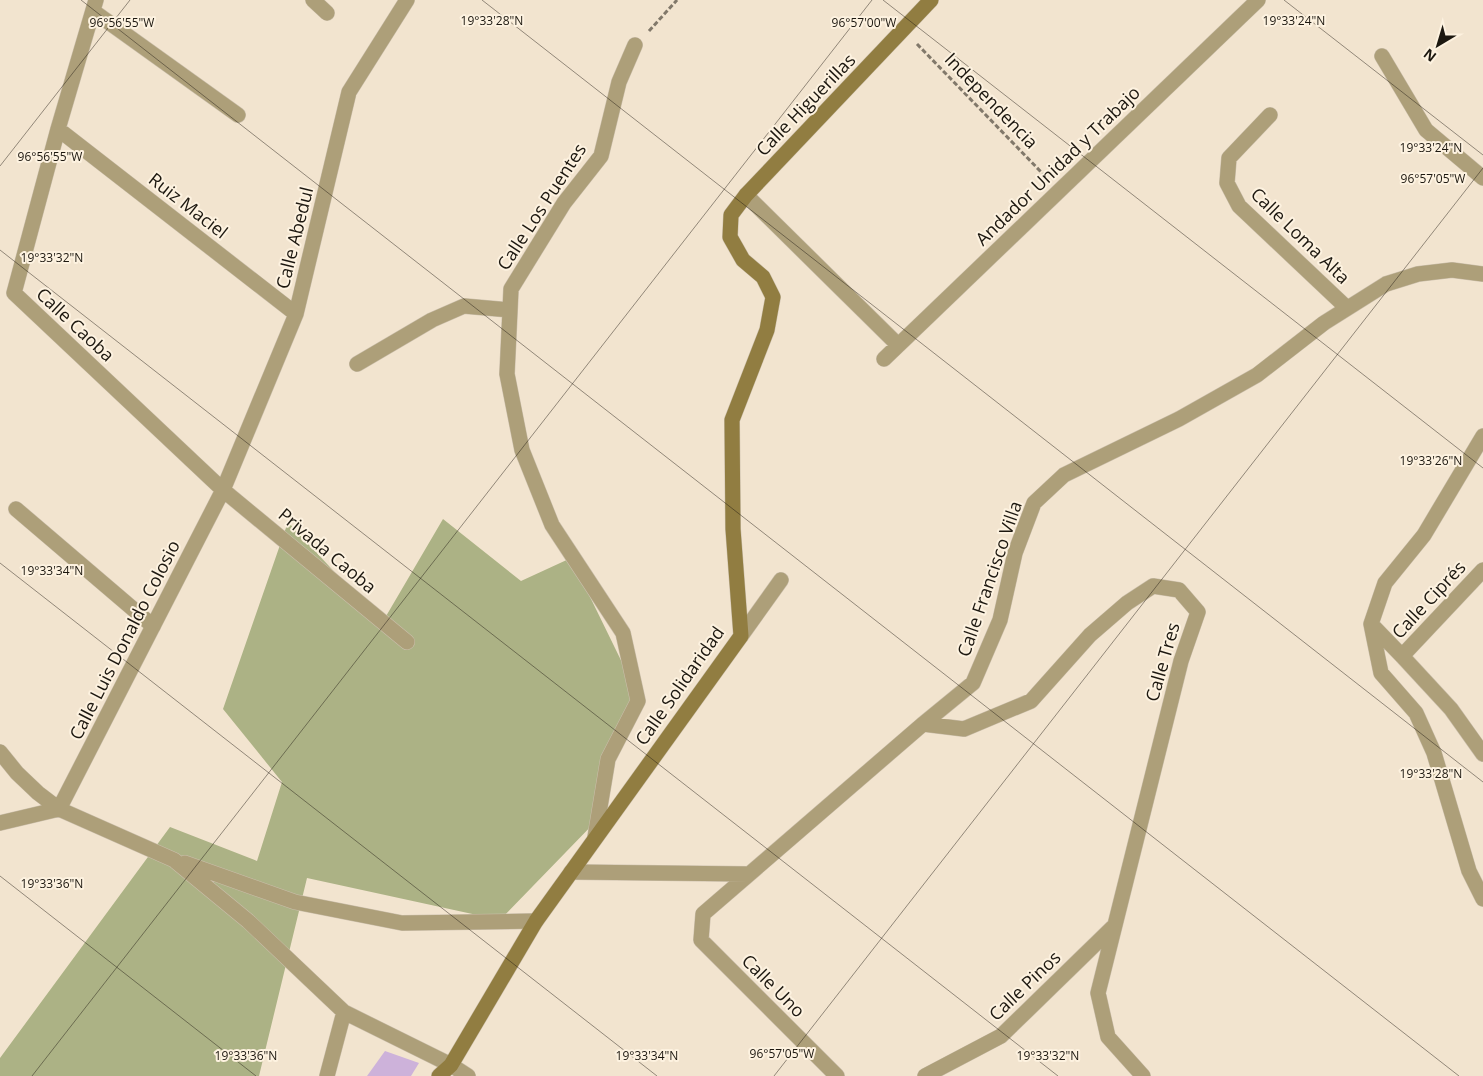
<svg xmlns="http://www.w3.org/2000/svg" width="1483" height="1076" viewBox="0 0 1483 1076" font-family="'Open Sans',sans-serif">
  <rect width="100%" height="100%" fill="#f2e4cf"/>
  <path fill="#acb285" d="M443 519 521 581 571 558 636 691 598 819 500 920 307 878 259 1076H0V1058L170 827 257 861 282 782 223 709 288 522 382 623Z"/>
  <path fill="#cdb2da" d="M385 1051 419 1063 411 1076H367Z"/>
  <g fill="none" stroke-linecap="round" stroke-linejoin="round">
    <defs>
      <path id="pedestrian" d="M16 509 153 626"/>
      <path id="minor" d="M96 0 58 129 14 293 223 490 407 642
        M313 0 327 13
        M93 11 238 115
        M1382 56 1426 130 1483 178
        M1270 115 1229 158 1227 183 1239 206 1347 308
        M58 129 296 314
        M746 195 898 345
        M884 359 1258 0
        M357 364 432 320 464 306 510 310
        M1483 436 1424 535 1385 583 1371 624 1381 673 1416 713 1434 753 1469 871 1483 899
        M1371 624 1402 656 1451 709 1483 754
        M741 636 781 580
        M1402 656 1483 570
        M923 724 964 729 1031 701 1090 635 1127 603 1153 586 1179 590 1198 612 1181 661 1098 993 1108 1037 1143 1076
        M0 752 17 773 38 793 59 809 174 860 248 921 344 1012 451 1065 468 1076
        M0 823 59 809 223 490 296 314 349 92 407 0
        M595 837 608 759 638 701 623 633 552 525 522 450 507 374 511 289 564 203 601 156 619 82 635 45
        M185 863 295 902 402 923 536 921
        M571 872 748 874
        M327 1076 344 1012
        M837 1076 701 940 703 914 923 724 973 683 1000 620 1015 553 1034 503 1064 475 1179 419 1257 375 1324 323 1386 284 1418 274 1452 270 1483 274
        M925 1076 1001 1036 1114 926"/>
      <path id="secondary" d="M439 1076 451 1065 536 921 741 636 733 529 732 420 767 330 773 297 763 277 743 260 730 237 731 215 746 195 931 0"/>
    </defs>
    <use href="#pedestrian" stroke="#cbbfac" stroke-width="16"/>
    <use href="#minor" stroke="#cbbfac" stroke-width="16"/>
    <use href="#secondary" stroke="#cbbfac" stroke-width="16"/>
    <path stroke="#81786a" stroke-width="3" stroke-dasharray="5 2.5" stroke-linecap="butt" d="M649 31 677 0
      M917 44 1045 176"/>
    <use href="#pedestrian" stroke="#ad9f79" stroke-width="15"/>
    <use href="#minor" stroke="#ad9f79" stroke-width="15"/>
    <use href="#secondary" stroke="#917d41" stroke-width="15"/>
  </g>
  <path fill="none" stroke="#1c170f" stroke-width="1" stroke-opacity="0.45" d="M81 0 1459 1076M482 0 1483 782M883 0 1483 468M1284 0 1483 155M0 166 130 0M0 250 1058 1076M0 563 657 1076M0 876 256 1076M32 1076 872 0M774 1076 1483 168"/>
  <g text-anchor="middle" stroke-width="4" stroke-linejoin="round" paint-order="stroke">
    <g font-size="18" fill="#1c170f" stroke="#fdf2e0">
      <text transform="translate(991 101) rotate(46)" y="6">Independencia</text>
      <text transform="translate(806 105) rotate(-46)" y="6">Calle Higuerillas</text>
      <text transform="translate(1058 166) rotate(-44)" y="6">Andador Unidad y Trabajo</text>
      <text transform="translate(188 206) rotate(38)" y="6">Ruiz Maciel</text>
      <text transform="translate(542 207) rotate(-57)" y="6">Calle Los Puentes</text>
      <text transform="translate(1300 236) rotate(44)" y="6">Calle Loma Alta</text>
      <text transform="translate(295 238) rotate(-76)" y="6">Calle Abedul</text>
      <text transform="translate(75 325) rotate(43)" y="6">Calle Caoba</text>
      <text transform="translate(327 551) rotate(40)" y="6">Privada Caoba</text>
      <text transform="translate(990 579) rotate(-71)" y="6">Calle Francisco Villa</text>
      <text transform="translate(1429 600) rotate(-47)" y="6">Calle Ciprés</text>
      <text transform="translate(125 640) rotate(-63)" y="6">Calle Luis Donaldo Colosio</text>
      <text transform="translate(1163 662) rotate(-74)" y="6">Calle Tres</text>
      <text transform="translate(680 686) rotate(-55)" y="6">Calle Solidaridad</text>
      <text transform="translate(773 986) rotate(45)" y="6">Calle Uno</text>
      <text transform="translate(1025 986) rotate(-44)" y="6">Calle Pinos</text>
    </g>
  </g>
  <g font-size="12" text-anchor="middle" fill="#1c170f" stroke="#fdf2e0" stroke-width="4" stroke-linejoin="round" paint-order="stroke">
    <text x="492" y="25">19°33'28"N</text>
    <text x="1294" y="25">19°33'24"N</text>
    <text x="122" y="27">96°56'55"W</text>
    <text x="864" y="27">96°57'00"W</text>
    <text x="1431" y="152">19°33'24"N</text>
    <text x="50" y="161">96°56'55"W</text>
    <text x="1433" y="183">96°57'05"W</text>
    <text x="52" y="262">19°33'32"N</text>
    <text x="1431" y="465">19°33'26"N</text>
    <text x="52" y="575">19°33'34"N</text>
    <text x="1431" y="778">19°33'28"N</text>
    <text x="52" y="888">19°33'36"N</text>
    <text x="782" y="1058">96°57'05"W</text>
    <text x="246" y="1060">19°33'36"N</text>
    <text x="647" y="1060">19°33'34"N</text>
    <text x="1048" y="1060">19°33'32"N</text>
  </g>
  <g transform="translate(1438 45) rotate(218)" stroke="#fdf2e0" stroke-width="4" paint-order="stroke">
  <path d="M0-4L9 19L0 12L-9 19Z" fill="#1c170f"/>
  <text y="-8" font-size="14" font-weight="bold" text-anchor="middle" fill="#1c170f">N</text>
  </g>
</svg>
